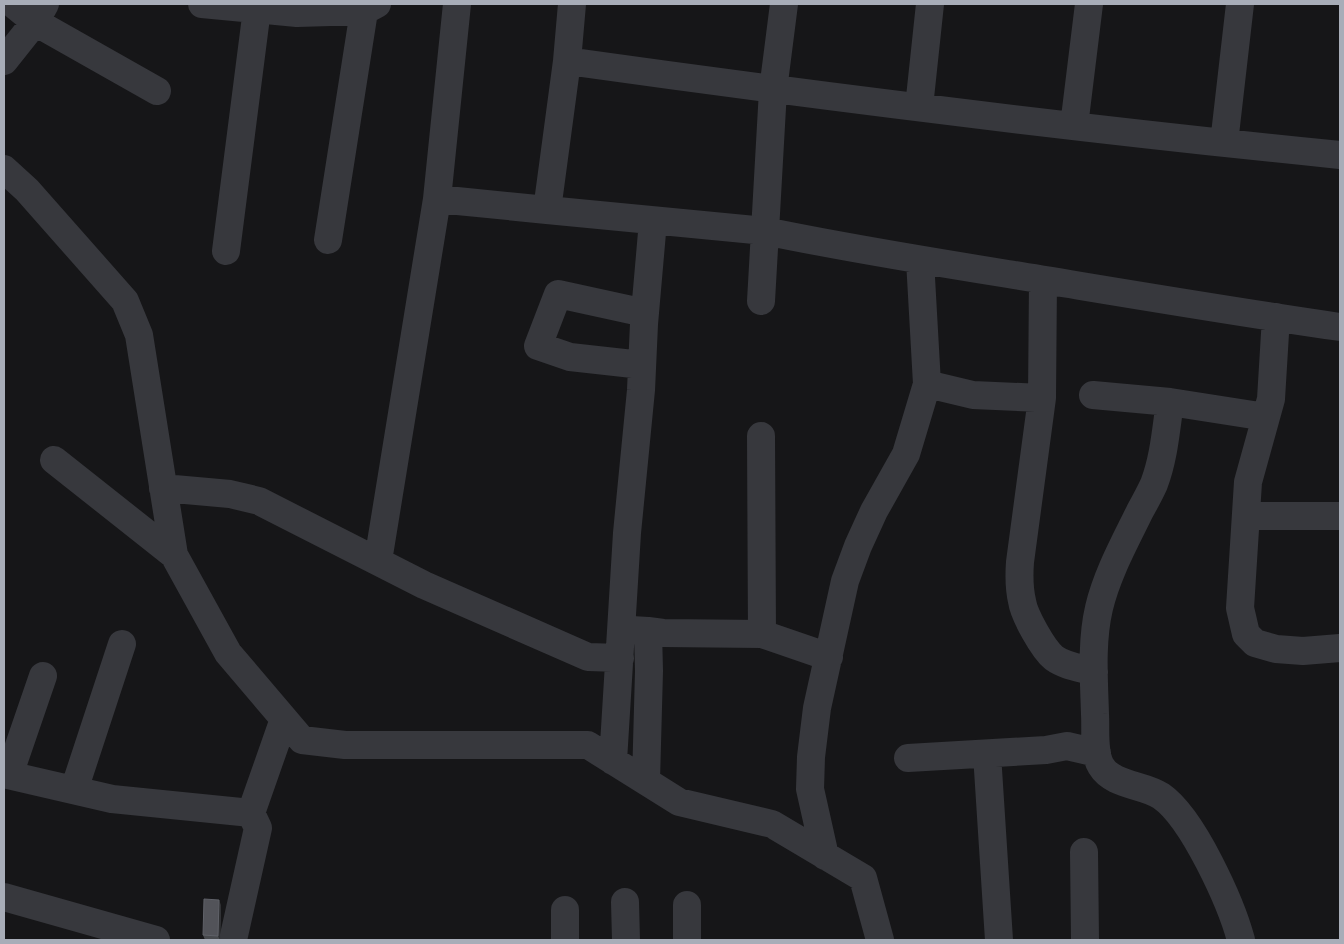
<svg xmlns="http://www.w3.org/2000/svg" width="1344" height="944" viewBox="0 0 1344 944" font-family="'Varela Round',sans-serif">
  <rect width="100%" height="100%" fill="#161618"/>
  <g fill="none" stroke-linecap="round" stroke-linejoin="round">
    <path stroke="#37383d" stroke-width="28" d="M13 4 35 22 157 91
      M202 4 297 13
      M290 4 297 13 364 11 377 4
      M784 4 773 90 765 231C846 248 927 261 1008 274 1118 292 1229 311 1340 327
      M4 61 35 22 45 4
      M567 61 572 4
      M919 107 930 4
      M1074 126 1089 4
      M1224 143 1240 4
      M4 169 27 190 125 301 139 335 174 555 228 653 302 740 345 745H588L679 802 772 824 863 878 880 940
      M437 199 547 210
      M328 240 364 11
      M226 251 257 9
      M920 260 927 384
      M761 301 765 231 547 210 567 61C824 97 1082 129 1340 155
      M1276 317 1271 399 1248 482 1240 608 1246 634 1255 643 1276 649 1303 651 1340 648
      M642 365 570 357 538 346 558 294 645 313
      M1093 395 1170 402 1266 417
      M1042 398 1020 562C1019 576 1019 588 1022 601 1024 615 1043 649 1054 658 1065 666 1081 668 1094 672
      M1170 402C1166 429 1164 458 1154 484 1150 493 1145 502 1140 511 1125 542 1107 574 1099 608 1091 642 1094 680 1095 714 1096 730 1093 753 1101 766 1113 786 1143 784 1161 796 1193 818 1231 903 1241 940
      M761 436 762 634
      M54 460 174 555
      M163 488 230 494 259 501 424 585 588 657 620 658
      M1246 516H1340
      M378 561 437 199 457 4
      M631 630 648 631 649 671 646 781
      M648 631 663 633 762 634 829 657
      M987 754 999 940
      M908 758 1046 750 1067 746 1097 753
      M613 761 627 533 641 390 644 324 653 221
      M4 774 112 799 251 813 284 719
      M9 775 43 676
      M74 790 122 644
      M1084 852 1085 940
      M825 856 810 789 811 757 817 708 845 581 858 546 874 511 906 454 927 384 973 395 1042 398 1043 280
      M4 897 156 940
      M625 902 626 940
      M687 905V940
      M565 910V940
      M233 940 258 828 251 813"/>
  </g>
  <path fill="#47494d" d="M221 905 220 940H205L203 935Z"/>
  <path fill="#2f3033" d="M219 900 221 905 220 940 218 936Z"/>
  <path fill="#525359" stroke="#5f6168" d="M204 899 219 900 218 936 203 935Z"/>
  <rect width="1344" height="944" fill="none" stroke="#a8adb8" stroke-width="10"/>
</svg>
